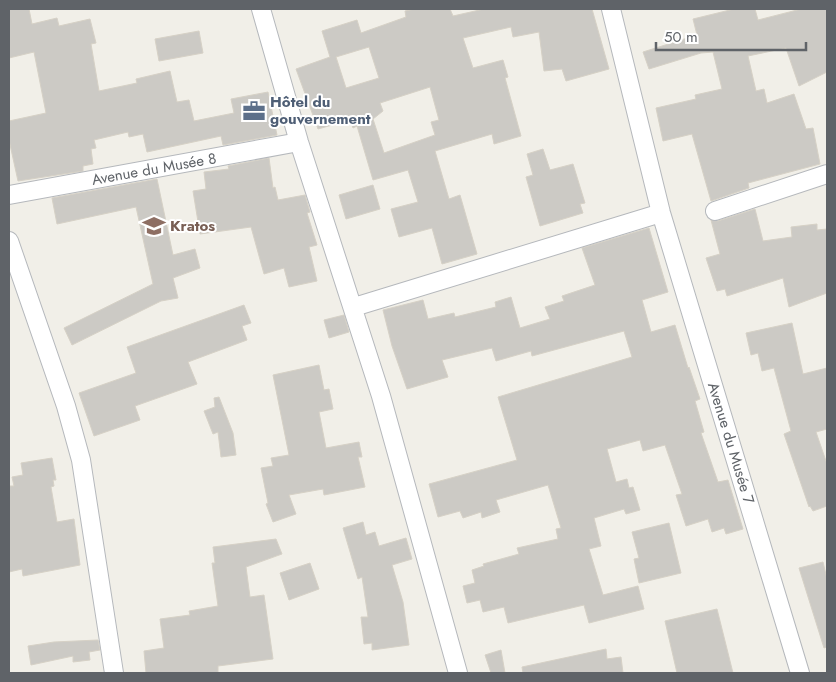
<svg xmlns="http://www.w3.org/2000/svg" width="836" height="682" viewBox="0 0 836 682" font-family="Jost,sans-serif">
  <rect width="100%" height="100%" fill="#f1efe8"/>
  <path fill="#cccac5" stroke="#d6d1c6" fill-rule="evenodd" d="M9 9H29L32 24 57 18 59 26 90 19 96 43 91 44 99 91 137 83 136 79 170 71 177 102 189 100 194 121 234 113 231 99 268 92 277 135 223 145 221 136 147 152 143 134 129 137 128 132 94 140 96 148 91 149 93 164 83 166V171L18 181 9 140V121L46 113 34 52 9 58Z
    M415 9H450L453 16 484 9H592L609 69 566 81 562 69 544 71 539 32 513 37 511 27 463 38 473 68 503 60 508 77 505 78 521 136 494 144 492 134 435 151 449 199 460 195 477 254 442 264 432 228 399 237 391 209 418 202 408 170 373 180 357 126 353 128 350 120 318 129 296 69 330 57 322 31 357 20 361 33 406 17 405 11ZM369 47 379 78 346 88 336 57ZM430 87 439 120 431 122 435 135 384 153 373 119 383 111 380 103Z
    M734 9H755L758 20 801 9H827V72L799 86 786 48 748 56 756 91 764 89 767 103 794 94 806 129 813 128 820 164 748 183 749 188 711 201 692 134 663 141 656 108 696 99 695 95 722 89 713 52 701 53 649 69 643 52 697 35 693 19Z
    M199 31 203 53 159 61 155 39Z
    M543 149 550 170 573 164 585 203 580 204 583 213 540 226 526 177 533 175 527 154Z
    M269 158 273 188 275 187 278 200 305 195 310 212 307 213 317 245 309 247 317 281 289 287 284 268 264 274 251 227 200 234 193 191 206 189 204 172 229 169 228 166Z
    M157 179 173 255 195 249 200 268 173 278 178 298 161 301 72 345 64 328 153 284 136 207 57 224 52 198Z
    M373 185 380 209 346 219 339 195Z
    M755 209 763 241 792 237 791 227 817 224V230L827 229V293L789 307 783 278 727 296 725 289 717 291 706 258 720 254 711 220 718 221Z
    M649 228 668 292 642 300 651 332 675 325 688 368 689 367 700 399 695 401 704 432 701 433 718 482 728 480 743 529 726 534 724 528 712 532 708 519 686 526 676 495 682 494 665 445 643 451 640 440 607 449 616 482 627 479 629 488 633 487 640 510 626 514 624 509 594 518 601 546 589 549 603 595 638 586 644 609 589 623 584 605 508 623 504 607 483 612 480 600 467 603 463 586 475 583 472 570 484 566 483 564 519 554 517 548 558 539 556 529 561 528 548 485 496 500 500 512 482 518 481 512 463 518 460 511 438 517 429 484 517 460 498 397 632 357 624 331 532 356 531 351 496 361 492 348 442 360 448 377 407 389 392 346 383 310 423 300 428 319 454 313 455 317 496 307 495 302 511 297 520 328 550 319 545 307 564 301 562 296 595 285 582 248Z
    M244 305 251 323 242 326 247 340 188 362 197 384 135 406 140 420 94 436 79 393 136 373 127 347Z
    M344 315 349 332 329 338 324 320Z
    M792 323 803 374 827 368V429L816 432 827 464V506L813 511 810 506 809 507 784 434 791 431 774 368 762 371 758 353 751 355 746 333Z
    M319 365 324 390 329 389 333 409 319 412 326 448 359 442 362 457H358L365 487 324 495 323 489 289 495 296 514 273 522 266 504 268 503 261 468 273 466 271 458 289 455 273 375Z
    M219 397 233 433 236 455 221 457 218 432 213 434 204 411 215 407 214 398Z
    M52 458 56 480H53L54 486 51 487 57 522 74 519 80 565 23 576 22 569 9 572V486H14L12 477 23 475 21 463Z
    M363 522 366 535 375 532 379 546 406 538 412 559 392 565 403 602 409 645 372 650V643L364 644 361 617H368L362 577 358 579 343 528Z
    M669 523 681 573 639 583 634 559 639 558 632 532Z
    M276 539 282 554 246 567 250 597 264 595 273 659 218 666V673H146L144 651 164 648 160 619 190 615 189 611 218 606 212 563H215L213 547Z
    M823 562 827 579V647L824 648 799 568Z
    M310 563 319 589 289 600 280 573Z
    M717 609 733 673H677L665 621Z
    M98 640 100 650 89 652 90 660 73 662V656L31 665 28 646 54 642Z
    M606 649 607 659 621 657 623 673H523L522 667Z
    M501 650 505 673H491L485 655Z"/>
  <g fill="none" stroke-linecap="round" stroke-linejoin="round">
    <defs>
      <path id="minor" d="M261 9 299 142 381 396 458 673
        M611 9 661 213 800 673
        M9 195 299 142
        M715 211 827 174
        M9 241 66 406 81 460 114 673
        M354 307 661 213"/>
    </defs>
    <use href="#minor" stroke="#b5b8bc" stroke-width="20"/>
    <use href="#minor" stroke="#fff" stroke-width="18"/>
  </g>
  <defs>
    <symbol id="office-bare" viewBox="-9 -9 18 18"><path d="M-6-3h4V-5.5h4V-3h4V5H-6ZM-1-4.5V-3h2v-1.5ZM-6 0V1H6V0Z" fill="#5c6f8a" stroke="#fff" stroke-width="2.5" paint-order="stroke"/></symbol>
    <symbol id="school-bare" viewBox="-9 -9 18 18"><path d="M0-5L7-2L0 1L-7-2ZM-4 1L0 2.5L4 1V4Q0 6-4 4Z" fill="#8d6e63" stroke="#fff" stroke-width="2.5" paint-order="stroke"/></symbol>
  </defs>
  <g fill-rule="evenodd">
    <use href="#office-bare" x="238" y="95" width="32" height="32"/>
    <use href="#school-bare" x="138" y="210" width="32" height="32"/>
  </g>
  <g text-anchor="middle" stroke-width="4" stroke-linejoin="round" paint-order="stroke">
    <g font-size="15" font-weight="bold" fill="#4e5e75" stroke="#fff" text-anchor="start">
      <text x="270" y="107">Hôtel du<tspan x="270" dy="17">gouvernement</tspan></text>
    </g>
    <g font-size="15" fill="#5f6368" stroke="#fff">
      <text transform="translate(154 169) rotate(-10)" y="5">Avenue du Musée 8</text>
      <text transform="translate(731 443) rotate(73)" y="5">Avenue du Musée 7</text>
    </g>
    <g font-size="15" font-weight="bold" fill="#785e54" stroke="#fff" text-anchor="start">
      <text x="170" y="231">Kratos</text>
    </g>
  </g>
  <rect width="836" height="682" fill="none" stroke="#5f6368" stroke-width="20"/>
  <path d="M656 42v8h150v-8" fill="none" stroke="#5f6368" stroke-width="2.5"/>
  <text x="664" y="42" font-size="15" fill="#5f6368" stroke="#ffffff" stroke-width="4" paint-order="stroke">50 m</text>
</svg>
